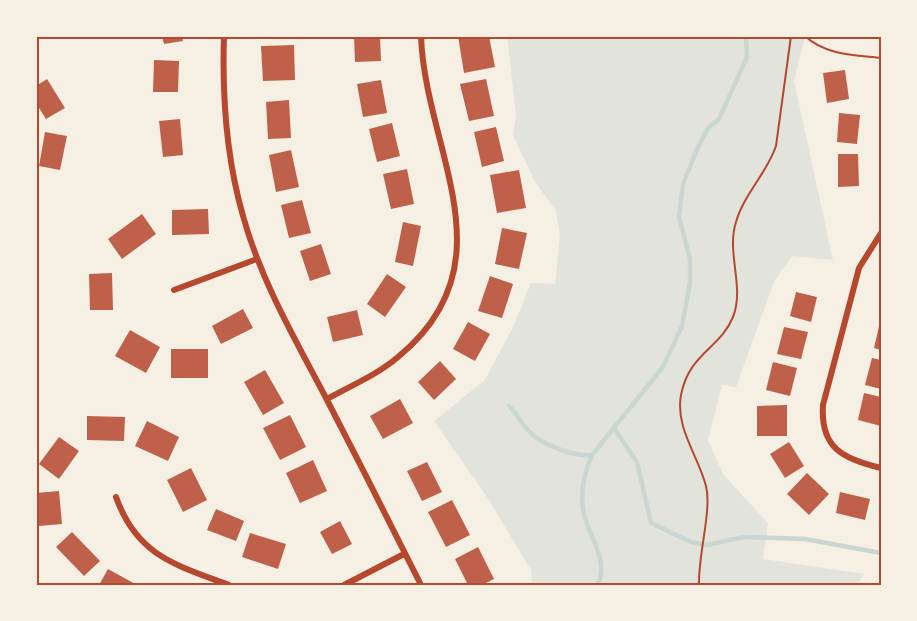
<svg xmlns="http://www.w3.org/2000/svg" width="917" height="621" viewBox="0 0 917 621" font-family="'Public Sans',sans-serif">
  <rect width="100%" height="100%" fill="#f6efe4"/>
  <path fill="#e2e4dc" d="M507 36H805L794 81 833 260 792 256 774 282 736 387 722 385 708 440 723 474 768 523 763 559 864 574 857 585H532L531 570 489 500 434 421 485 380 513 327 531 283 555 284 560 237 556 211 535 182 513 135 516 114Z"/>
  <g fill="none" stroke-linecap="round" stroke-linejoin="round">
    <path stroke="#c9d6d2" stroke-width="4.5" d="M509 406C517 414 520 421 527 429 539 444 573 457 592 455
      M614 428 637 462 651 523 691 542 707 545 744 537 805 539 881 553
      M598 585C608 561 592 541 585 518 579 496 583 475 592 455L663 367 682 326 690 283V259L679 217 683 184 698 147 708 128 719 119 747 57 746 36"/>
  </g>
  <path fill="#bf614a" d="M162 36H182L183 41 164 44Z
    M354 36H380L381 61 355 62Z
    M458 36H489L495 67 464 73Z
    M294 45 295 80 263 81 261 46Z
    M154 60 179 61 178 92H153Z
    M845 70 849 99 827 103 823 73Z
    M47 79 65 108 46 119 36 103V86Z
    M486 79 494 116 469 121 460 84Z
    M381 80 387 113 363 117 357 84Z
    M289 100 291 138 268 139 266 102Z
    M839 113 860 115 857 144 837 142Z
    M180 119 183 155 163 157 159 121Z
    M392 123 400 156 377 162 369 129Z
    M496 127 504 161 482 167 474 132Z
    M45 132 67 136 60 170 39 166Z
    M291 150 299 187 276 192 269 155Z
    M838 154H858L859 186 838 187Z
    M407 169 414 204 391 209 383 174Z
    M519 170 526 208 497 213 490 175Z
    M302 200 311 233 289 238 281 205Z
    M208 209 209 234 172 235V210Z
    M142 214 156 234 122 259 108 239Z
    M403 222 421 226 413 266 395 262Z
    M502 228 527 233 519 269 495 264Z
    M321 244 331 274 310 281 300 251Z
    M112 273 113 310H90L89 274Z
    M387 274 406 287 385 317 367 304Z
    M490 276 513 284 502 318 478 311Z
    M796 292 817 297 811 322 790 316Z
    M243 309 253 328 221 344 212 326Z
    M357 310 363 335 333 342 327 317Z
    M468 322 490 334 475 361 453 349Z
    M880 322H881V350L874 348Z
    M784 327 808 332 801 359 777 354Z
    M130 330 160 347 146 373 115 356Z
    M171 349H208V378H171Z
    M872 358 881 360V389L865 385Z
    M440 361 456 379 434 400 418 382Z
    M773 362 797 368 790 396 766 390Z
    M265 370 284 403 263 415 244 382Z
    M864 393 881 397V426L858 420Z
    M400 399 413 423 383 439 370 416Z
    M787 405V436H757V406Z
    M290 415 306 447 280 460 263 428Z
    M87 416 125 417 124 441 87 440Z
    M147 421 179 437 168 461 135 446Z
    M59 437 79 451 59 479 39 464Z
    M789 442 804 466 785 478 770 454Z
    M313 460 327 491 300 503 286 473Z
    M427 462 442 492 422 501 407 471Z
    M191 468 207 500 183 512 167 480Z
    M807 473 829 494 809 515 787 494Z
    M59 491 62 524 39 526 36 493Z
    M840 492 870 499 865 520 836 513Z
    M452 500 470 535 446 547 428 512Z
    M216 509 244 521 236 541 207 530Z
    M340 521 352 544 332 554 320 532Z
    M72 532 100 561 84 576 56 547Z
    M250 533 286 544 278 569 242 557Z
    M478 547 494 579 482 585H468L455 559Z
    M108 569 137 585H99Z"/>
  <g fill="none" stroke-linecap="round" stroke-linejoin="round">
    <path stroke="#b5482f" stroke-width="2" d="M805 36C825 55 855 55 881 58
      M699 585C698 555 712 510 706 486 698 455 675 428 681 395 689 353 720 349 733 317 745 287 726 253 736 222 744 194 767 173 776 146L791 36"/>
    <path stroke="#b5482f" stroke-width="6" d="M224 36C222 97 226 157 243 216 261 281 295 339 326 398 358 460 390 523 421 585
      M881 233 859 268 823 405C820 448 843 459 881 468
      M174 290 257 259
      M327 399C350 386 377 375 398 357 513 263 425 151 421 36
      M116 497C137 556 176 565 229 585
      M344 585 404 554"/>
  </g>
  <rect width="917" height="621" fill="none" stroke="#f6efe4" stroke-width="75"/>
  <rect x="38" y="38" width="842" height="546" fill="none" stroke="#b5482f" stroke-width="2"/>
</svg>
